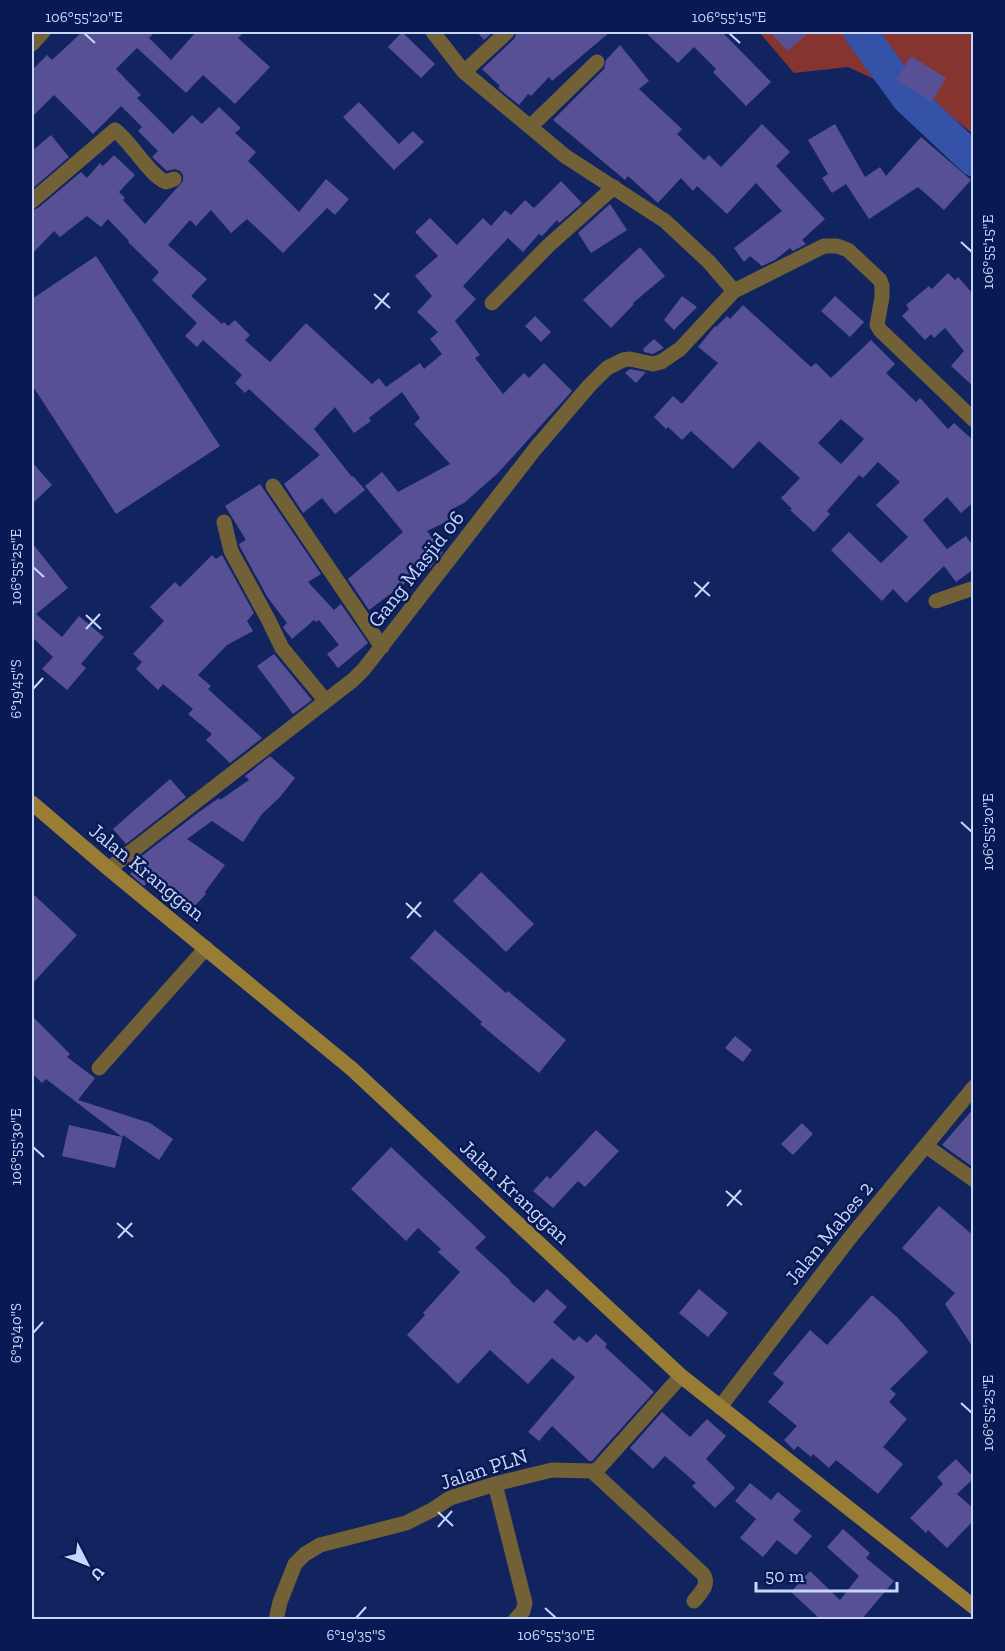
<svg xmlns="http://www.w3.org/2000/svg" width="1005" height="1651" viewBox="0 0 1005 1651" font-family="'Zilla Slab',serif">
  <rect width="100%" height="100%" fill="#12245f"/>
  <path fill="#85342f" d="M759 32H973V134L947 113 848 67 794 73Z"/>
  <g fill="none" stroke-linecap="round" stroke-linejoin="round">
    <path stroke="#3452a7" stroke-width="33" d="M860 32 908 98 974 160"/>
  </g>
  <path fill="#575094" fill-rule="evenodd" d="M82 32H155L149 38 171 60 196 32H244L238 38 270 67 235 104 203 75 186 93 137 48 116 69 141 95 137 98 173 134 192 115 202 124 219 107 241 128 235 133 256 152 248 161 299 212 326 179 349 199 335 215 327 208 283 253 247 219 231 233 211 210 196 226 190 220 168 245 207 279 191 296 222 324 224 322 228 326 235 320 250 335 245 340 270 362 306 323 372 384 379 378 386 387 420 363 424 369 442 354 430 339 438 332 417 312 432 296 415 276 438 256 415 232 430 218 457 245 483 218 491 226 505 210 511 215 525 200 534 208 561 181 582 203 559 223 557 220 542 236 539 234 523 252 508 238 463 286 476 299 455 321 480 355 475 358 503 394 524 373 529 378 544 363 572 391 498 473 464 503 450 510 454 518 427 531 443 552 430 568 428 566 369 610 348 579 403 532 365 486 382 472 398 492 450 464 414 424 420 418 402 392 369 418 371 421 354 433 335 407 314 429 352 477 353 476 365 490 335 514 322 498 303 513 284 484 320 455 249 389 245 393 235 383 242 375 203 340 197 347 185 336 197 323 152 280 159 272 128 242 129 241 108 219 101 227 87 216 60 237 54 231 32 254V210L38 208 81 172 87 178 100 163 103 166 114 155 135 175 119 192 125 198 123 200 145 224 183 181V175L180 171 175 169 167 171 152 157 158 151 138 131 142 127 121 106 93 134 54 95 32 117V70L47 55 52 60Z
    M402 32 435 64 421 78 388 47Z
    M477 32H493L484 40Z
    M517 32H610L552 81 549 77 531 96 528 94 519 105 498 88 500 86 482 69 514 39Z
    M645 32H722L771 82 746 106 713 72 716 69 694 47 678 63Z
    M770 32H810L787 51Z
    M620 45 649 81 639 89 682 129 677 134 704 160 709 155 721 167 762 124 790 152 776 166 825 219 802 240 806 244 793 251 790 248 775 260 762 266 750 256 744 262 734 248 782 211 756 183 727 214 697 186 693 191 681 178 658 203 628 176 625 180 553 120 604 69 606 60Z
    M911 56 946 78 932 102 896 80Z
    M359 102 399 144 413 131 424 142 394 170 343 117Z
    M835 124 865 177 880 167 886 176 921 137 971 180 944 210 918 187 869 219 846 184 832 193 822 178 828 174 808 140Z
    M51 135 69 157 32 189V151Z
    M610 204 627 230 591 253 578 233Z
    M640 247 665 276 633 303 634 304 611 328 583 300Z
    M96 256 220 446 116 514 32 385V299Z
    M948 273 955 280 958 277 974 295V387L951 366 964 351 945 328 934 338 931 334 925 340 902 316 909 309 906 305 929 286 932 289Z
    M682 296 697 307 674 330 664 320Z
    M835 296 864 322 850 337 821 311Z
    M743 305 811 367 816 363 831 378 871 340 895 364 886 373 916 402 920 398 948 429 954 423 974 441V502L961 513 947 497 923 520 947 549 966 536 974 547V569L956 582 944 566 906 603 893 589 882 601 831 550 849 532 881 563 908 537 876 505 900 482 878 462 863 478 859 475 827 511 830 514 814 532 790 510 792 509 781 498 800 478 759 441 733 469 691 431 682 440 668 427 666 429 654 417 673 396 682 404 718 363 698 347 715 326 716 327 727 316 730 319ZM841 419 864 439 841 464 818 443Z
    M535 316 551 332 541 342 525 326Z
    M654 339 664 348 653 354 644 352 643 349Z
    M630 369 646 372 636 383 625 373Z
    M32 462 52 485 32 504Z
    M260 484 321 574 308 582 334 610 341 604 368 643 338 668 327 654 339 645 319 620 316 622 314 620 292 639 284 629 283 627 287 623 268 598 240 547 239 544 246 540 225 506Z
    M32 543 68 588 36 614 62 637 79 616 104 637 81 664 86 668 67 690 42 669 53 657 32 637Z
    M212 555 216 559 222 555 254 613 247 621 253 631 227 645 198 675 211 686 208 689 262 738 230 763 206 740 212 734 188 714 193 709 163 684 158 690 136 669 142 662 133 654 164 621 150 607 175 582 180 587Z
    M274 654 312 700 293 714 257 666Z
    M270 756 295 778 280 797 262 814 243 842 212 821 187 839 225 865 205 892 206 894 188 913 151 878 144 886 130 874 141 862 139 858 199 812 219 798 220 800 249 780 245 776Z
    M170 779 186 797 126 844 113 829Z
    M481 872 534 924 506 952 453 901Z
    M32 893 77 935 32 984Z
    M435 930 506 993 508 991 566 1040 539 1073 480 1024 482 1022 410 958Z
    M32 1016 70 1054 67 1057 95 1078 78 1100 150 1123 173 1139 159 1160 123 1135 115 1168 62 1156 69 1125 122 1137 46 1079 42 1083 32 1073Z
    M735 1036 752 1050 743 1062 725 1048Z
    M974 1108V1168L942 1145Z
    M802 1123 813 1134 793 1155 781 1144Z
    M596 1130 619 1151 585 1187 578 1181 553 1208 533 1191 547 1176 550 1179Z
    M391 1147 486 1237 475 1248 511 1281 510 1282 534 1303 547 1289 567 1307 553 1322 574 1341 579 1336 587 1343 596 1334 607 1344 605 1347 654 1392 592 1461H589L552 1426 539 1441 528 1432 575 1377 552 1358 528 1384 490 1350 458 1384 407 1335 425 1315 423 1313 460 1272 438 1252 441 1249 418 1228 406 1241 351 1189Z
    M939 1206 974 1236V1349L945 1304 955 1293 902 1248Z
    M699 1289 728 1313 708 1337 679 1313Z
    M872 1295 897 1317 928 1352 890 1389 896 1394 889 1402 907 1419 883 1447 903 1464 878 1494 836 1460 829 1468 813 1454 811 1457 798 1446 794 1450 784 1440 797 1426 768 1402 784 1383 773 1374 810 1330 827 1345Z
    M662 1412 690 1437 707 1419 726 1436 706 1459 735 1488 715 1508 692 1486 696 1483 665 1456 653 1469 630 1448Z
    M956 1459 974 1478 957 1494 974 1509V1520L947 1548 928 1530 926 1533 910 1518 943 1484 937 1477Z
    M750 1483 771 1500 778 1492 801 1511 793 1520 812 1536 796 1555 777 1540 763 1557 740 1538 756 1519 735 1501Z
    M843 1529 870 1553 866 1558 894 1581 861 1620H821L791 1592 810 1571 840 1600 859 1576 827 1547Z"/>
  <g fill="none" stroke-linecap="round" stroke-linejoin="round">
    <path stroke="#726036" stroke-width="15" d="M433 32 464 72 565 156 665 221 709 262 734 291
      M32 44 43 32
      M464 72 507 32
      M531 126 597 62
      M32 201 115 130C132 143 149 175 166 182L174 179
      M492 303 548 246 614 187
      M273 486 382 647
      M224 522 231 551 268 619 282 648 325 700
      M936 601 974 588
      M109 869 353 680 364 669 535 449 589 386 607 368 623 360 630 359 653 364 661 362 680 349 734 291 824 246H837L848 250 880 280 882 286V297L877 325 880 330 974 420
      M99 1068 206 948
      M926 1146 974 1180
      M720 1407 853 1234 974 1087
      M592 1471 703 1574C710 1585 701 1592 694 1601
      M495 1484 525 1603 523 1611 515 1620
      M276 1620 280 1602 295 1564 305 1554 320 1545 406 1523 432 1510 450 1498 495 1484 552 1470 592 1471 598 1469 681 1376"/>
    <path stroke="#9a7d35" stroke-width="15" d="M32 803 109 869 352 1069 681 1376 974 1607"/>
  </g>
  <path fill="none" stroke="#c6d7fb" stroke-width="2" d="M84 33 95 43M729 33 740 43M961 242 972 252M374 294 390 308M375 309 389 293M33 567 44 577M694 582 710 596M695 597 709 582M86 615 101 629M86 629 100 614M33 689 43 678M961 822 972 832M406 903 421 917M407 918 421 902M33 1147 44 1157M726 1191 742 1205M727 1206 741 1190M117 1223 133 1237M118 1238 132 1223M33 1333 43 1322M961 1403 972 1413M438 1512 453 1526M438 1527 452 1511M545 1608 556 1618M356 1618 366 1607"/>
  <g text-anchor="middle" stroke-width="5" stroke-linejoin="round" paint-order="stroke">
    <g font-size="21" fill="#c6d7fb" stroke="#091953">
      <text transform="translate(416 569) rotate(-52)" y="7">Gang Masjid 06</text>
      <text transform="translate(147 872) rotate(39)" y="7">Jalan Kranggan</text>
      <text transform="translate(515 1192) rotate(43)" y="7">Jalan Kranggan</text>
      <text transform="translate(829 1233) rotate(-51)" y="7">Jalan Mabes 2</text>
      <text transform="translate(484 1469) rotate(-18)" y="7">Jalan PLN</text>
    </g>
  </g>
  <rect width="1005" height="1651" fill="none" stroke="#091953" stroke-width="66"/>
  <g transform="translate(87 1564) rotate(132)" stroke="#091953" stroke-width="4.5" paint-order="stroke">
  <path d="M0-4.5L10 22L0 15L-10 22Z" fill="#c6d7fb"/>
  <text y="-9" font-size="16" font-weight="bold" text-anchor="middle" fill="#c6d7fb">U</text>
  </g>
  <path d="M756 1582v9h141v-9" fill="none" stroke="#c6d7fb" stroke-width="3"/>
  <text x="765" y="1582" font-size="18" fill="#c6d7fb" stroke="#091953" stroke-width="4.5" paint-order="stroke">50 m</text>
  <rect x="33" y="33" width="939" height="1585" fill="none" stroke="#c6d7fb" stroke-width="2"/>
  <g font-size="15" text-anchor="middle" fill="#c6d7fb">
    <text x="84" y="22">106°55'20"E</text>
    <text x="729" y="22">106°55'15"E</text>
    <text transform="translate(988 252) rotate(-90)" y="5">106°55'15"E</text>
    <text transform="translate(16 567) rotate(-90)" y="5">106°55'25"E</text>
    <text transform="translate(16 689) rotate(-90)" y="5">6°19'45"S</text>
    <text transform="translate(988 832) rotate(-90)" y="5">106°55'20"E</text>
    <text transform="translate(16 1147) rotate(-90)" y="5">106°55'30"E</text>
    <text transform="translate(16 1333) rotate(-90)" y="5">6°19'40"S</text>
    <text transform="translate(988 1413) rotate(-90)" y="5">106°55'25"E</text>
    <text x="356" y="1640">6°19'35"S</text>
    <text x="556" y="1640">106°55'30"E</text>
  </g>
</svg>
